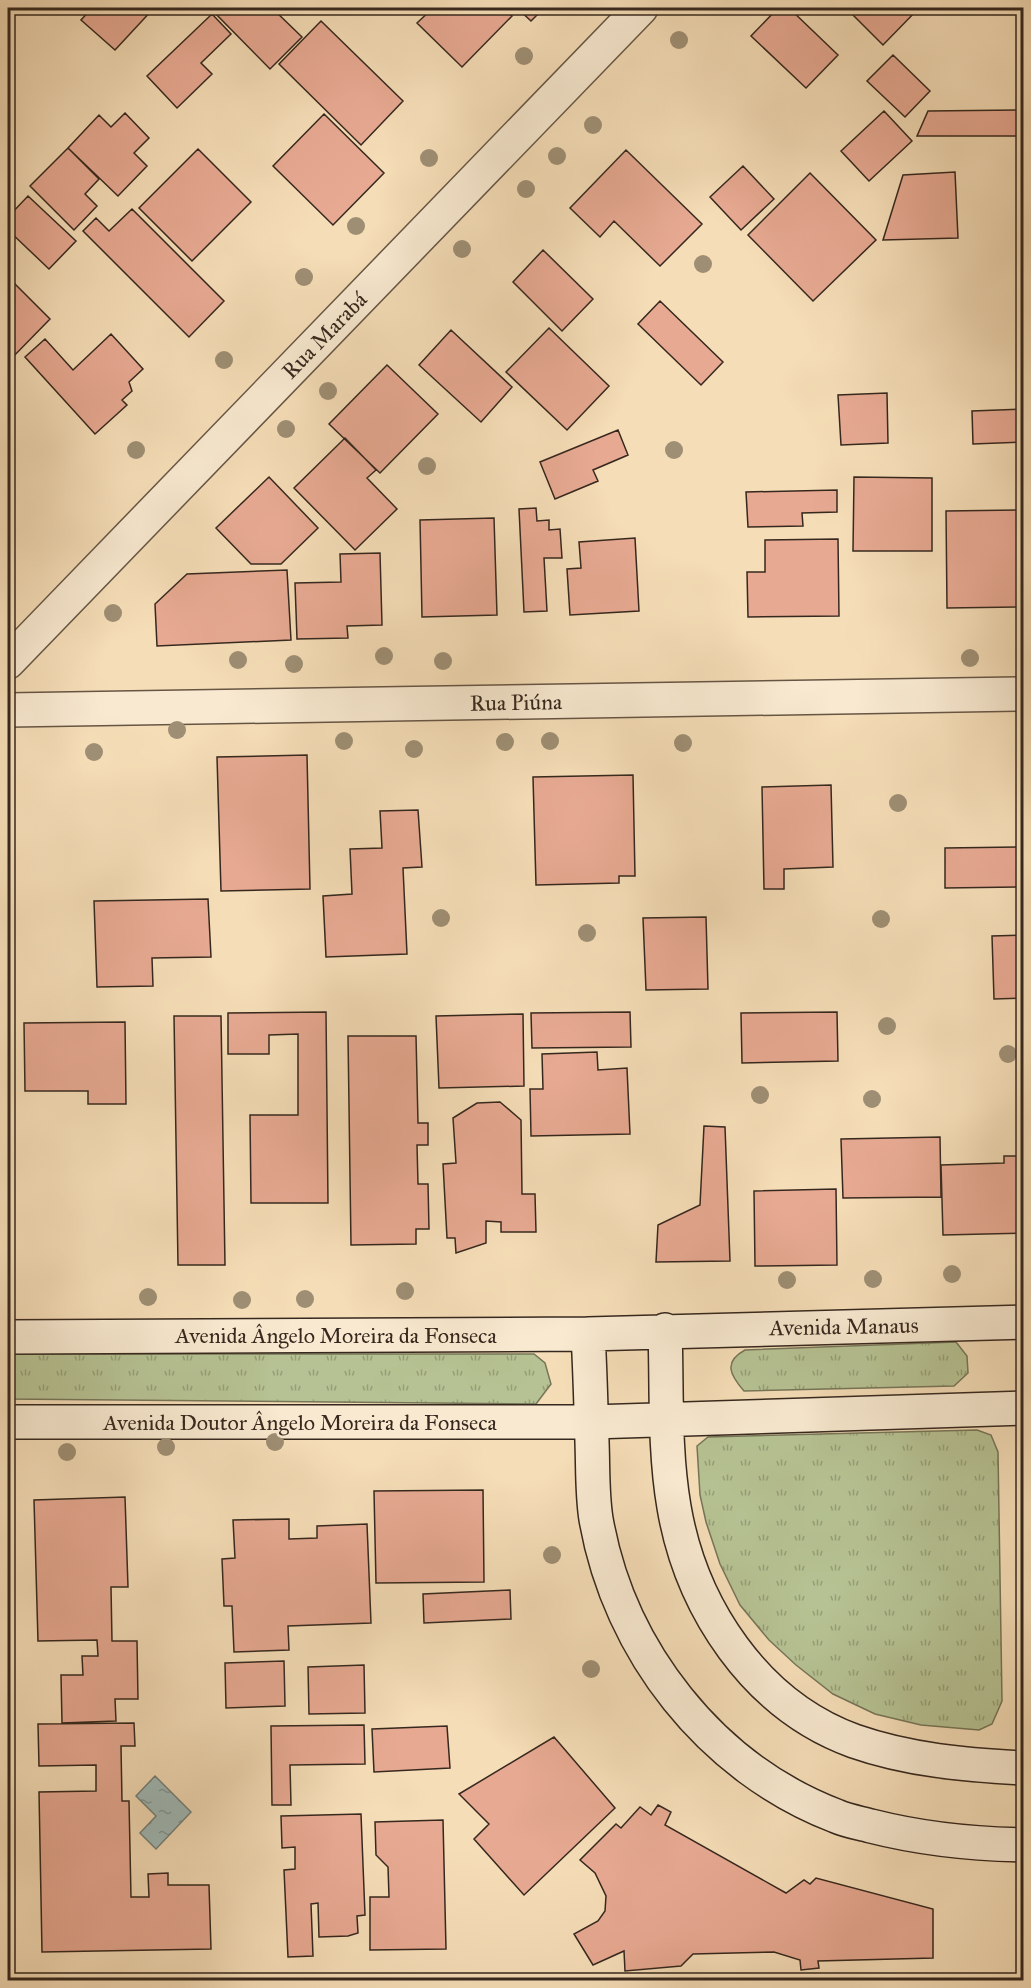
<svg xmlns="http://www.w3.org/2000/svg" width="1031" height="1988" viewBox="0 0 1031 1988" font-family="'IM FELL Great Primer',serif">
  <defs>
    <pattern id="grass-tufts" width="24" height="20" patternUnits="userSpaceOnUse" patternTransform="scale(1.5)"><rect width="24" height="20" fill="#b6c293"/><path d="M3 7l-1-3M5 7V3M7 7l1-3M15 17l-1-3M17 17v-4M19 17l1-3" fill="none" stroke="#959e77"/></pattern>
    <pattern id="water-ripples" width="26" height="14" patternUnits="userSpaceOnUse" patternTransform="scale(1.5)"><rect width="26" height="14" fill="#9fbab8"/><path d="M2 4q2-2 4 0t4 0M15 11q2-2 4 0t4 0" fill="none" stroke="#829795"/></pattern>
  </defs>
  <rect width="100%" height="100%" fill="#f5ddb7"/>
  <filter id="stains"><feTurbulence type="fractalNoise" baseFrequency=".00333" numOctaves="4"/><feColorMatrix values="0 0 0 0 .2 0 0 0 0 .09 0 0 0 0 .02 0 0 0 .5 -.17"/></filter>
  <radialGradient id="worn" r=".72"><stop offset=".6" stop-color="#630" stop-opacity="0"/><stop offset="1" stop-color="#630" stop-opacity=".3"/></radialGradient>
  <path fill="url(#grass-tufts)" stroke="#767558" stroke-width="1.5" d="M956 1342 967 1356 968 1373 954 1386 744 1391C730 1375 723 1362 745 1350Z
    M8 1354H534L545 1363 551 1384 536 1404 8 1399Z
    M977 1430 991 1435 998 1452 1002 1701 992 1724 979 1730 921 1725 875 1714 833 1694 796 1665 769 1640 740 1605 720 1564 706 1522 700 1495 697 1446 708 1437Z"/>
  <path fill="url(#water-ripples)" stroke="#75807a" stroke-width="1.5" d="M155 1776 191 1812 156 1849 140 1833 156 1816 136 1796Z"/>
  <path fill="#e7a992" stroke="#36281e" stroke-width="1.5" d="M92 8H154L115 50 81 20Z
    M217 8H272L302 37 270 69 213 11Z
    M433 8H503L512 16 462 67 417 23Z
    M517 8H544L531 21Z
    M778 8H789L838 55 806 88 751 36Z
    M861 8H919L883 45 853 15Z
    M212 14 231 34 201 63 212 74 177 108 147 76Z
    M321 21 403 101 361 145 279 64Z
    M893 55 930 91 905 117 867 81Z
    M1024 110V136H917L928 111Z
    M884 111 912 141 869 181 841 151Z
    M125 113 149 138 134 153 147 166 118 196 68 148 99 115 111 127Z
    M324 114 384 173 333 225 273 166Z
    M68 148 99 179 85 194 97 206 74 230 30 186Z
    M198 149 251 202 192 261 139 208Z
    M626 150 702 224 660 266 614 221 600 237 570 208Z
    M743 166 774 199 741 230 710 197Z
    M955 172 958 238 883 240 903 175Z
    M810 173 876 240 813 301 748 235Z
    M28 196 76 241 49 269 8 230V217Z
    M132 209 224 301 189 337 83 231 96 218 109 231Z
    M543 250 593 299 562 331 513 282Z
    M8 277 50 319 8 362Z
    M660 301 723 362 701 385 638 324Z
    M549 328 609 386 567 430 506 372Z
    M451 330 512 387 481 422 419 365Z
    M111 334 143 369 129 382 132 391 122 400 127 405 95 434 25 357 45 339 73 370Z
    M387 365 438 414 380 473 329 424Z
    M887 393 888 443 841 445 838 395Z
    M1024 409V442L973 444 972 411Z
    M618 430 628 455 593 470 598 481 555 499 540 462Z
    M345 438 376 470 367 478 397 509 355 550 294 488Z
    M269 477 318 528 281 564H251L216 528Z
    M854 477 932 478V551H853Z
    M837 490V512L802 513 803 526 748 527 746 492Z
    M536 508 537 521 549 520V530L560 529 562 558H544L547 611 524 612 519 509Z
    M1024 510V607L947 608 946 511Z
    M494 518 497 615 422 617 420 520Z
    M635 538 639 611 570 615 567 569 581 568 579 542Z
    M838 539 839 616 748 617 747 572H765V540Z
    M380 553 382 625 347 626 348 638 297 639 295 583 341 582 340 554Z
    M287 570 291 640 157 646 155 604 187 574Z
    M307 755 310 889 221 891 217 757Z
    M633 775 635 876H619V883L536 885 533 777Z
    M831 785 833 867 784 869V889H764L762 787Z
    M418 810 422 867 403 868 407 954 326 957 323 896 352 894 350 849 382 848 380 811Z
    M1024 847V887L945 888V848Z
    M208 899 211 957 152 958 153 986 97 987 94 901Z
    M706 917 708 989 646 990 643 918Z
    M1024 935V998L994 999 992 936Z
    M326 1012 328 1203H251L250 1115H298V1034L269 1035V1054H228V1013Z
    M630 1012 631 1047 532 1048 531 1013Z
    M837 1012 838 1061 742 1063 741 1013Z
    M523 1014 524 1086 439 1088 436 1016Z
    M174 1016H221L225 1265H178Z
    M125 1022 126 1104H88V1091H25L24 1023Z
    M348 1036H416L418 1123H428V1145H417L418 1184H428L429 1229H416V1244L351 1245Z
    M597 1052 598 1070 627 1068 630 1134 531 1136 530 1089H543L542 1054Z
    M500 1102 521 1120 522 1194H535L536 1232H501V1222L486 1221V1243L456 1253 455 1238H447L443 1164 456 1163 453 1118 477 1103Z
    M704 1126 725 1127 730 1261 656 1262 658 1225 700 1205Z
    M940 1137 941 1197 843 1198 841 1139Z
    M1004 1156H1024V1233L943 1235 941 1165 1004 1163Z
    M836 1189 837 1265 755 1266 754 1191Z
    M483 1490 484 1582 376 1583 374 1491Z
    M125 1497 128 1587H111L112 1641H137L138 1699H115L116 1721 62 1723 61 1675H83L82 1656H98L97 1640 38 1641 34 1500Z
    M289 1519V1539L317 1538V1526L367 1524 371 1623 288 1626 289 1650 234 1652 232 1606H224L222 1559 235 1558 233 1520Z
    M510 1590 511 1619 424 1623 423 1594Z
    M284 1661 285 1706 226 1708 225 1663Z
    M364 1665 365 1713 309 1714 308 1667Z
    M134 1723 135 1746H121L122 1801H129L131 1897H149L148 1874 168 1873V1885H209L211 1949 42 1952 39 1792 96 1791V1765L39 1766 38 1724Z
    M364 1725 365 1764 290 1765 291 1805H272L271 1726Z
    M447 1726 450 1768 374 1772 372 1729Z
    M554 1737 615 1808 524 1895 474 1839 489 1824 459 1794Z
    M658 1805 671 1812 665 1825 786 1893 804 1880 810 1884 816 1878 933 1909V1958L818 1961 819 1968 801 1970 800 1960 774 1952 693 1954 681 1966 625 1971 624 1951 593 1965 574 1934 598 1921 605 1911 606 1896 595 1873 580 1860 616 1824 621 1828 640 1807 651 1815Z
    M361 1814 365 1915 357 1916 358 1933 348 1936 319 1937 318 1903 311 1904 313 1956 288 1957 284 1870 295 1869V1847L282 1848 281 1816Z
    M443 1820 446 1949 370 1950V1897H389L388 1867 376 1855 375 1822Z"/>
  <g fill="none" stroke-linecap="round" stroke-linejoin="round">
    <defs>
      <path id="street" d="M8 662 641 8
        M8 710 1024 694"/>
      <path id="secondary" d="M665 1330C667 1389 664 1449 674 1507 691 1607 755 1705 854 1741 908 1760 966 1765 1024 1768
        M588 1334C590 1370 591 1406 592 1442 593 1468 592 1494 596 1519 619 1651 711 1768 836 1816 847 1821 860 1823 871 1826 922 1839 971 1844 1024 1845
        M8 1337 588 1334 1024 1322
        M8 1422H592L1024 1408"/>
    </defs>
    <use href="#street" stroke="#654" stroke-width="36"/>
    <use href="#secondary" stroke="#36281e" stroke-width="36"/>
    <use href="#street" stroke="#f8e9d0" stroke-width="33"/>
    <use href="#secondary" stroke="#f8e9d0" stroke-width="33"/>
  </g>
  <g fill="#9e8e73">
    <circle cx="679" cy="40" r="9"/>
    <circle cx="524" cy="56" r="9"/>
    <circle cx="593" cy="125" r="9"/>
    <circle cx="557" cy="156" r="9"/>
    <circle cx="429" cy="158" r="9"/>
    <circle cx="526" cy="189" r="9"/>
    <circle cx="356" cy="226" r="9"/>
    <circle cx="462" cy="249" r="9"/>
    <circle cx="703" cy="264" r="9"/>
    <circle cx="304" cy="277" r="9"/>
    <circle cx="224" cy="360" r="9"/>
    <circle cx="328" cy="391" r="9"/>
    <circle cx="286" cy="429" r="9"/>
    <circle cx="136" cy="450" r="9"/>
    <circle cx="674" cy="450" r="9"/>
    <circle cx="427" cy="466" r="9"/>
    <circle cx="113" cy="613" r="9"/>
    <circle cx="384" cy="656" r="9"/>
    <circle cx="970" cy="658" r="9"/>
    <circle cx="238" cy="660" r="9"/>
    <circle cx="443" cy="661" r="9"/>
    <circle cx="294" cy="664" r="9"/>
    <circle cx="177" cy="730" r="9"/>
    <circle cx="344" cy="741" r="9"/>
    <circle cx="550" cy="741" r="9"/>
    <circle cx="505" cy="742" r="9"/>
    <circle cx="683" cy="743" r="9"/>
    <circle cx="414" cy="749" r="9"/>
    <circle cx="94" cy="752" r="9"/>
    <circle cx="898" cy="803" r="9"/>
    <circle cx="441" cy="918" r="9"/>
    <circle cx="881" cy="919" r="9"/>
    <circle cx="587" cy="933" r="9"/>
    <circle cx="887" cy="1026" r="9"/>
    <circle cx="1008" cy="1054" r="9"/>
    <circle cx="760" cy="1095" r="9"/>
    <circle cx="872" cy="1099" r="9"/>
    <circle cx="952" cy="1274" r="9"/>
    <circle cx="873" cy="1279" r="9"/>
    <circle cx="787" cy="1280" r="9"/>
    <circle cx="405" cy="1291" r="9"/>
    <circle cx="148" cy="1297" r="9"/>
    <circle cx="305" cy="1299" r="9"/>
    <circle cx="242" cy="1300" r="9"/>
    <circle cx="275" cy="1442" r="9"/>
    <circle cx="166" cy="1447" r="9"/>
    <circle cx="67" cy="1452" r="9"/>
    <circle cx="552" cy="1555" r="9"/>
    <circle cx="591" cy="1669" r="9"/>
  </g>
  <g text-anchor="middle" stroke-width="5" stroke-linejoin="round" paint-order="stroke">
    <g font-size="22" fill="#36281e" stroke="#f8e9d0">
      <text transform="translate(324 335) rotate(-46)" y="8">Rua Marabá</text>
      <text transform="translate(516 702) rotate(-1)" y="8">Rua Piúna</text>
      <text transform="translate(844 1326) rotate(-1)" y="8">Avenida Manaus</text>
      <text x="336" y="1343">Avenida Ângelo Moreira da Fonseca</text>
      <text x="300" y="1430">Avenida Doutor Ângelo Moreira da Fonseca</text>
    </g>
  </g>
  <rect width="1031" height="1988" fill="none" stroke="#f5ddb7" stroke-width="30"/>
  <rect x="9" y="9" width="1013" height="1970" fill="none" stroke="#36281e" stroke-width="3"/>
  <rect x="15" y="15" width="1001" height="1958" fill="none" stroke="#36281e" stroke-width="1.5"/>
  <rect width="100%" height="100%" filter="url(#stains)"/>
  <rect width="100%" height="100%" fill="url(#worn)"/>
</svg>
